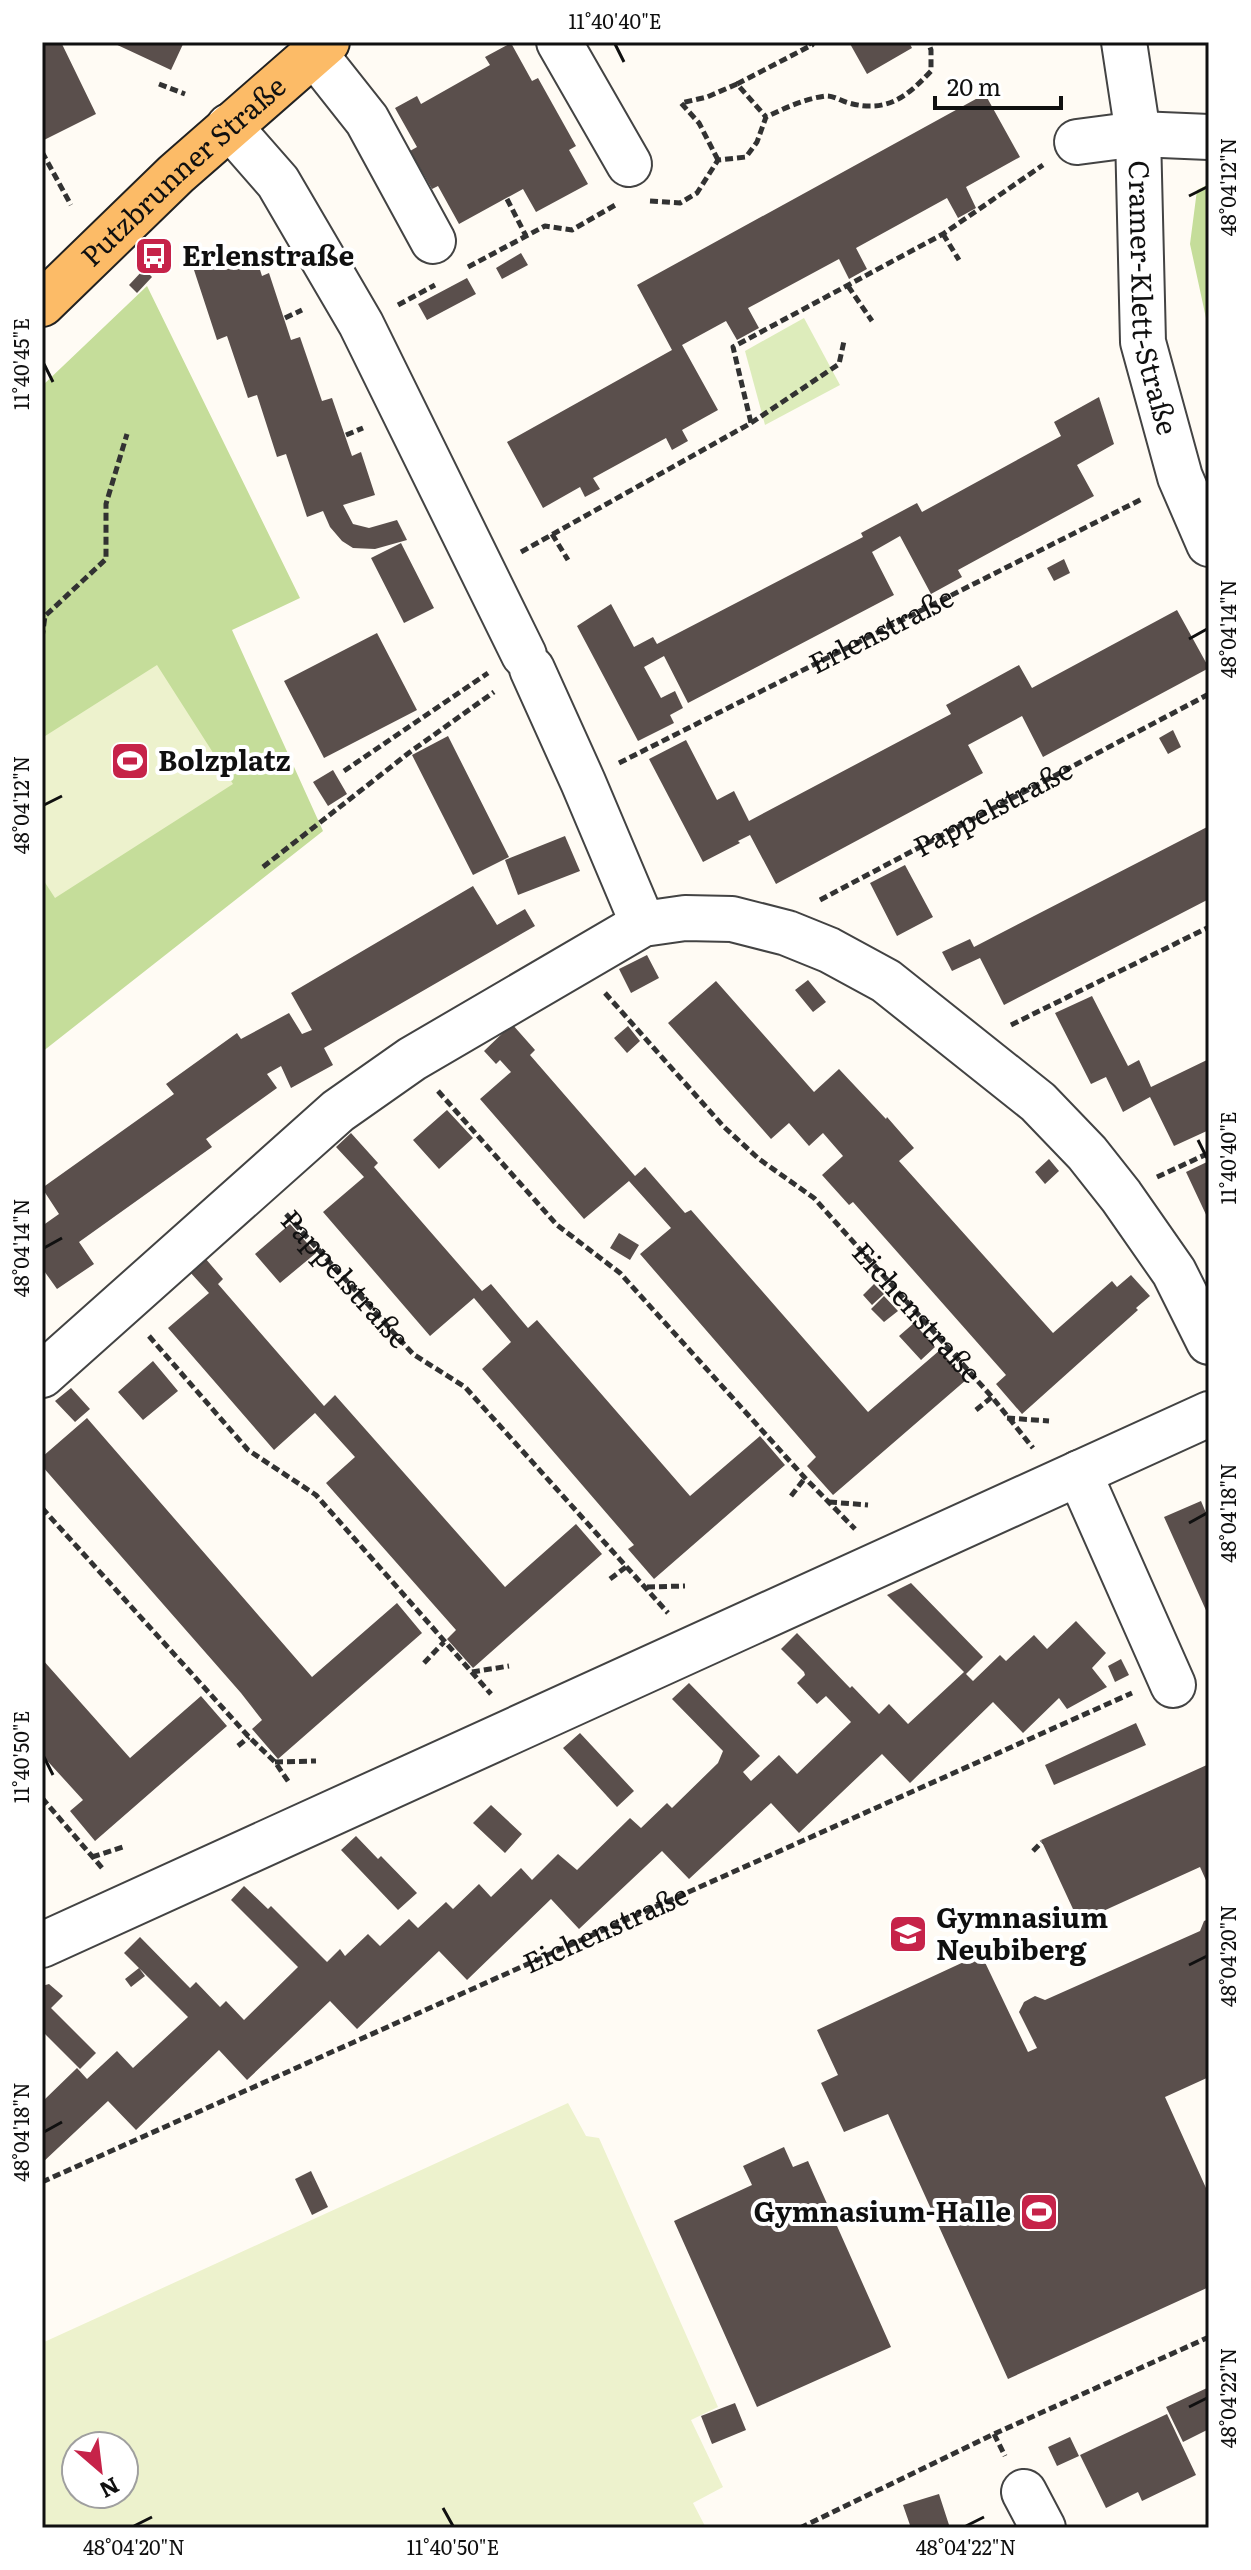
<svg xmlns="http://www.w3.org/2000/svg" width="1251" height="2570" viewBox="0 0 1251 2570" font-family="Literata,serif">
  <rect width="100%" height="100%" fill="#fffbf4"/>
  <path fill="#ddecbb" d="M804 318 840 385 765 425 745 351Z"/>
  <path fill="#c5dd9a" d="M1209 184V332L1190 244 1197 190Z
    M147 286 300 598 232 630 323 831 42 1052V386Z"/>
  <path fill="#edf2cd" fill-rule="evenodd" d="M157 665 233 784 55 898 42 878V738Z
    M568 2103 586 2136 599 2138 718 2407 691 2420 723 2487 693 2503 706 2528H42V2343ZM124 2446V2494H76V2446Z"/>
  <path fill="#5a4f4c" d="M42 42H61L96 114 42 141Z
    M111 42H184L171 70Z
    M849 42H909L912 48 867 74Z
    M511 43 532 81 538 78 576 146 569 150 588 184 536 212 523 189 459 224 438 186 432 189 410 151 417 147 395 108 417 96 421 104 490 65 485 57Z
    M985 94 1020 157 966 187 976 208 958 218 947 198 856 248 867 269 849 279 839 259 748 308 759 328 737 340 726 321 682 345 718 410 682 430 688 441 672 450 666 438 593 478 600 489 585 497 580 487 543 508 507 442 672 350 637 285Z
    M254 251 262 276 269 273 291 340 300 337 322 401 332 398 352 456 361 452 375 495 343 505 353 524 369 528 397 520 407 540 375 549 353 548 342 541 330 527 323 511 307 517 286 454 277 457 257 395 248 398 227 336 217 340 194 270Z
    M521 253 528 265 502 279 496 268Z
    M144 269 152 277 137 293 129 285Z
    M467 278 476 294 427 320 418 304Z
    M1099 397 1114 444 1077 465 1094 496 958 570 962 577 931 594 900 536 872 552 894 595 688 703 664 656 644 667 661 698 675 691 683 708 670 715 674 723 638 741 577 626 611 604 634 647 653 637 657 644 863 537 861 533 917 503 922 512 1061 436 1054 422Z
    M401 543 434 608 404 623 371 558Z
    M1064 559 1070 573 1054 581 1047 568Z
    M1177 610 1209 668 1043 757 1022 716 968 745 983 773 776 884 750 835 738 841 740 843 703 862 649 759 686 740 717 800 734 791 749 821 951 714 946 705 1019 665 1032 688Z
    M377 633 417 710 324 758 284 681Z
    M1173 730 1181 747 1168 754 1159 738Z
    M448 736 509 857 473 875 412 755Z
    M333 770 347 794 328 806 313 782Z
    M1209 826V899L1004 1005 980 958 952 971 942 952 970 939 974 947Z
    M565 836 580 871 518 895 505 860Z
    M905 865 933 917 897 936 870 883Z
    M473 886 497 925 525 909 535 926 324 1048 333 1065 291 1088 281 1066 267 1074 277 1088 206 1139 212 1147 79 1242 94 1264 57 1289 42 1268V1226L59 1214 42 1188 174 1094 166 1084 237 1033 241 1039 289 1013 302 1034 312 1030 291 993Z
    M647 955 659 978 631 993 619 969Z
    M808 980 826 1002 813 1012 795 990Z
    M716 981 814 1092 839 1069 886 1119 887 1117 914 1148 899 1161 1053 1333 1112 1281 1117 1287 1131 1275 1150 1296 1136 1308 1138 1310 1022 1414 996 1384 1006 1375 853 1202 849 1205 822 1175 843 1156 823 1133 809 1146 789 1123 771 1139 668 1023Z
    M1092 996 1128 1066 1139 1060 1151 1087 1209 1059V1130L1174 1146 1150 1097 1123 1112 1106 1077 1091 1084 1055 1013Z
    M512 1024 535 1050 530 1055 635 1176 645 1167 685 1213 691 1210 868 1412 940 1350 966 1380 833 1495 807 1466 816 1457 640 1254 671 1228 629 1181 584 1219 480 1099 511 1072 500 1060 496 1064 484 1051Z
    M628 1026 640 1041 627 1053 614 1038Z
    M447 1110 473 1138 439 1169 413 1140Z
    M351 1133 378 1163 374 1167 482 1291 491 1284 528 1328 537 1320 690 1496 760 1436 785 1465 654 1579 628 1549 634 1545 482 1369 511 1342 474 1298 430 1336 323 1212 364 1177 336 1147Z
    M1049 1159 1059 1171 1045 1184 1035 1172Z
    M1209 1161V1221L1186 1172Z
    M290 1224 316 1253 280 1283 255 1254Z
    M619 1233 639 1245 630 1260 610 1248Z
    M205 1258 223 1279 218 1284 324 1406 335 1395 505 1587 576 1524 602 1554 473 1668 447 1639 456 1630 326 1483 355 1457 315 1413 274 1450 168 1328 209 1293 189 1271Z
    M874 1284 884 1294 872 1305 863 1295Z
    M884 1296 898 1311 884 1322 871 1309Z
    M914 1323 935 1347 921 1360 899 1336Z
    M153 1361 178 1391 143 1420 118 1392Z
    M71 1388 90 1409 75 1422 55 1401Z
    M87 1418 312 1677 397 1603 422 1633 278 1759 252 1729 262 1720 241 1693 42 1466V1457Z
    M1201 1501 1209 1520V1617L1164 1517Z
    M911 1583 983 1657 966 1674 973 1681 1000 1655 1006 1661 1034 1635 1047 1649 1076 1621 1106 1653 1092 1668 1107 1687 1067 1709 1059 1698 1023 1733 993 1702 910 1783 882 1754 799 1833 771 1803 689 1879 662 1851 579 1929 551 1899 467 1980 439 1951 357 2029 330 2001 247 2080 219 2050 136 2130 108 2101 42 2163V2102L77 2068 87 2079 117 2051 133 2068 188 2017 124 1953 140 1937 190 1988 196 1982 220 2007 226 2001 244 2020 298 1967 231 1900 244 1886 268 1909 271 1906 327 1962 340 1949 345 1956 368 1934 380 1946 409 1919 418 1928 446 1902 453 1909 479 1884 491 1897 521 1868 532 1880 558 1854 577 1870 630 1818 641 1828 667 1803 672 1808 718 1763 723 1751 672 1699 689 1683 760 1756 743 1772 751 1781 779 1755 797 1774 851 1722 826 1696 817 1704 797 1683 805 1675 804 1672 781 1649 797 1633 850 1688 852 1686 879 1714 889 1704 908 1724 964 1672 887 1595Z
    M42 1659 130 1758 201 1696 227 1726 95 1841 70 1811 83 1800 42 1755Z
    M1121 1659 1129 1675 1115 1682 1108 1666Z
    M1136 1723 1146 1745 1054 1785 1045 1765Z
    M580 1733 634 1791 617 1807 563 1748Z
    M1209 1764V1887L1200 1867 1079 1922 1041 1840Z
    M491 1805 522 1834 505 1853 473 1823Z
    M356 1836 378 1859 381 1856 417 1893 398 1910 341 1850Z
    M1209 1919V2077L1165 2097 1206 2188 1209 2186V2287L1008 2379 888 2114 844 2132 821 2083 838 2075 817 2030 981 1954 1028 2052 1037 2048 1019 2012 1024 2002 1035 1996 1045 2000 1200 1931 1204 1921Z
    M139 1968 145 1976 131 1987 125 1979Z
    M49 1984 63 1996 51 2008 96 2053 80 2069 42 2031V1986Z
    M784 2147 793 2167 808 2161 891 2347 757 2407 674 2221 752 2185 743 2166Z
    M311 2171 328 2207 312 2215 295 2179Z
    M1207 2388 1209 2392V2429L1183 2442 1166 2407Z
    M735 2403 746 2430 712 2444 701 2416Z
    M1167 2414 1196 2475 1142 2501 1138 2492 1106 2508 1080 2455Z
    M1070 2437 1079 2456 1057 2466 1048 2447Z
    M939 2494 950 2528H911L903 2505Z"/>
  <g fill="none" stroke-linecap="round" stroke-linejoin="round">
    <defs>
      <g id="minor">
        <path d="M559 42 629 164"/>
        <path id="s6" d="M1124 42 1138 134 1143 342 1180 477 1209 544"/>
        <path d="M314 53 367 120 433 241"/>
        <path d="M229 126 278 182 361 324 524 655"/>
        <path d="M1077 142 1138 134 1209 137"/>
        <path d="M532 669 583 782 643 924"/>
        <path d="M42 1375 338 1111 412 1059 643 924 685 918 732 919 787 933 829 950 886 981 1038 1102 1087 1153 1121 1196 1174 1272 1209 1342"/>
        <path d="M1079 1473 1173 1685"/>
        <path d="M42 1945 1209 1414"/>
        <path d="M1024 2492 1043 2528"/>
      </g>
      <g id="major">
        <path id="s7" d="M42 304 176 174 327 42"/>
      </g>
    </defs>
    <use href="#minor" stroke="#434343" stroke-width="48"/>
    <use href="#major" stroke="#212121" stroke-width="48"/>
    <g stroke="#323232" stroke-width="5" stroke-dasharray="8 4" stroke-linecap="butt">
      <path d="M159 84 185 94"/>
      <path d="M737 84 812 45 810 42"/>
      <path d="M42 152 71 205"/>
      <path d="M718 160 699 123 681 103 707 97 737 84 766 117"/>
      <path d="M507 199 526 236"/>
      <path d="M650 201 680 203 697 193 718 160 746 157 757 142 766 117C785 108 804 99 825 96 833 95 841 101 849 103 886 113 906 98 931 71V50L928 42"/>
      <path d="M943 234 959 260"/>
      <path d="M468 267 545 226 572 230 617 204"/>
      <path d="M848 286 872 321"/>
      <path d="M398 305 435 285"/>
      <path d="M285 318 302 310"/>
      <path d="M751 423 839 364 844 341"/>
      <path d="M346 435 363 428"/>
      <path d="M552 534 568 560"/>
      <path d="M521 552 751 423 733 347 943 234 1043 165"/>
      <path d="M42 638 45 616 106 559V504L127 434"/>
      <path id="s1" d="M619 763 1142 499"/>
      <path d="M344 771 488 673"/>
      <path d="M263 867 410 752 494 692"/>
      <path id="s2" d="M820 900 1209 694"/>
      <path id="s3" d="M605 993 723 1126 759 1159 814 1198 992 1397 1033 1448"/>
      <path d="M1011 1025 1209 927"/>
      <path d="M438 1091 557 1225 620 1273 805 1478 855 1529"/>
      <path d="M1157 1177 1209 1153"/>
      <path id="s4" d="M286 1214 413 1354 465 1387 668 1613"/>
      <path d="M149 1336 248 1450 316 1495 491 1694"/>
      <path d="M976 1410 992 1397"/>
      <path d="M1007 1418 1049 1421"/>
      <path d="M791 1496 805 1478"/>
      <path d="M829 1502 868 1505"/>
      <path d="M42 1508 249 1737 275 1762 290 1784"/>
      <path d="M610 1579 626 1567"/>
      <path d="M647 1587 685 1586"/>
      <path d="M424 1663 444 1642"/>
      <path d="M472 1672 509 1666"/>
      <path d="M238 1746 249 1737"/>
      <path d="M275 1762 316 1761"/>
      <path d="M42 1798 103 1869"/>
      <path d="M1033 1851 1042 1842"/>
      <path d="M92 1857 126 1846"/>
      <path id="s5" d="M42 2182 1132 1693"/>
      <path d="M994 2434 1005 2456"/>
      <path d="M800 2528 994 2434 1209 2337"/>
    </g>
    <use href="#minor" stroke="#fff" stroke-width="44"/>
    <use href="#major" stroke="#fcbb67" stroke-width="44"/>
  </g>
  <path fill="none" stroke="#101010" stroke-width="3" d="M615 44 624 62M1189 196 1207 187M44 364 53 382M1189 639 1207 629M44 805 62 796M1198 1140 1207 1158M44 1248 62 1238M1189 1523 1207 1513M44 1757 53 1775M1189 1965 1207 1956M44 2132 62 2122M1189 2407 1207 2398M443 2508 453 2526M134 2526 152 2517M966 2526 984 2517"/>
  <defs>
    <symbol id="bus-square" viewBox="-11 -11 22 22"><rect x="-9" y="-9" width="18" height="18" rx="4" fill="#c62349" stroke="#fff"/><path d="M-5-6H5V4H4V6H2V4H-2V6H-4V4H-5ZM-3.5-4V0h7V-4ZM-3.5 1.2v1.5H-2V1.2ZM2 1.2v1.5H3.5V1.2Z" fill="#fff"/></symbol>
    <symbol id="stadium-square" viewBox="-11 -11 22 22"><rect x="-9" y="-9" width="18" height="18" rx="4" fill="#c62349" stroke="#fff"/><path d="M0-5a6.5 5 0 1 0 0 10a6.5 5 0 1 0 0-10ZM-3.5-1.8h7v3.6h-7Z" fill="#fff"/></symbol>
    <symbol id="school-square" viewBox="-11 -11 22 22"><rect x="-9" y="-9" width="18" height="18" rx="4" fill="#c62349" stroke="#fff"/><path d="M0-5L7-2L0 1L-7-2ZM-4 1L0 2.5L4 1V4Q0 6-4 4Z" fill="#fff"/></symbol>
  </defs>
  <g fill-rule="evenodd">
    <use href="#bus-square" x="132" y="234" width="44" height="44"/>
    <use href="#stadium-square" x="108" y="739" width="44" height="44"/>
    <use href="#school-square" x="886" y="1912" width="44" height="44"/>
    <use href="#stadium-square" x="1017" y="2190" width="44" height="44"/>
  </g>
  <g text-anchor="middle" stroke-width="8" stroke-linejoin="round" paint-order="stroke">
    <g font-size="28" fill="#101010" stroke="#fff">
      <text dy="10" stroke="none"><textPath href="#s7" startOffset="194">Putzbrunner Straße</textPath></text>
      <text dy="10" stroke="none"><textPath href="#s6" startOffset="258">Cramer-Klett-Straße</textPath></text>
      <text dy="10" stroke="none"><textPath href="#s1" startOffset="294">Erlenstraße</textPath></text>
      <text dy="10" stroke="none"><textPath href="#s2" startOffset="196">Pappelstraße</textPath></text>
      <text dy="10" stroke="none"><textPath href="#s4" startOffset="88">Pappelstraße</textPath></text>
      <text dy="10" stroke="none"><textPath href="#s3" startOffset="448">Eichenstraße</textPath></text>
      <text dy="10" stroke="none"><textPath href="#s5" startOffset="618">Eichenstraße</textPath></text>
    </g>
    <g font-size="28" font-weight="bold" fill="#101010" stroke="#fff" text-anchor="start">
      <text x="182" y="266">Erlenstraße</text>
      <text x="158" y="771">Bolzplatz</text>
      <text x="936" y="1928">Gymnasium<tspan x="936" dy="32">Neubiberg</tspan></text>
      <text x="1011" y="2222" text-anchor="end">Gymnasium-Halle</text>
    </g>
  </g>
  <rect width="1251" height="2570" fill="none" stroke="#ffffff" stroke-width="88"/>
  <g transform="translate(100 2470) rotate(152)"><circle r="38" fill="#ffffff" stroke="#9f9f9f" stroke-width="2"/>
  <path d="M0-6L14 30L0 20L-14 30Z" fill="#c62349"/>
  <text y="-12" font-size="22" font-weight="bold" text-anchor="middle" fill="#101010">N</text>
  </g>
  <path d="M935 96v12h126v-12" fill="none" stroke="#101010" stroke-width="4"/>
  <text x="947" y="96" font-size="24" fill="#101010" stroke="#ffffff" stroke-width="6" paint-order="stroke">20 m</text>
  <rect x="44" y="44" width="1163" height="2482" fill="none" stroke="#101010" stroke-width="3"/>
  <g font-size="20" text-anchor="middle" fill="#101010">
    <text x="615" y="29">11°40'40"E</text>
    <text transform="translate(1229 187) rotate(-90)" y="7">48°04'12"N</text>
    <text transform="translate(22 364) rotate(-90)" y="7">11°40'45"E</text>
    <text transform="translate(1229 629) rotate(-90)" y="7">48°04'14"N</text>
    <text transform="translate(22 805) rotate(-90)" y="7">48°04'12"N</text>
    <text transform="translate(1229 1158) rotate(-90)" y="7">11°40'40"E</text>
    <text transform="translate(22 1248) rotate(-90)" y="7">48°04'14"N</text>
    <text transform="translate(1229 1513) rotate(-90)" y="7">48°04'18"N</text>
    <text transform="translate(22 1757) rotate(-90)" y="7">11°40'50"E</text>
    <text transform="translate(1229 1956) rotate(-90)" y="7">48°04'20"N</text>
    <text transform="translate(22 2132) rotate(-90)" y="7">48°04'18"N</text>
    <text transform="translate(1229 2398) rotate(-90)" y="7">48°04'22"N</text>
    <text x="134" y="2555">48°04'20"N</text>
    <text x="453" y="2555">11°40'50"E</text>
    <text x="966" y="2555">48°04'22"N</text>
  </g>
</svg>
